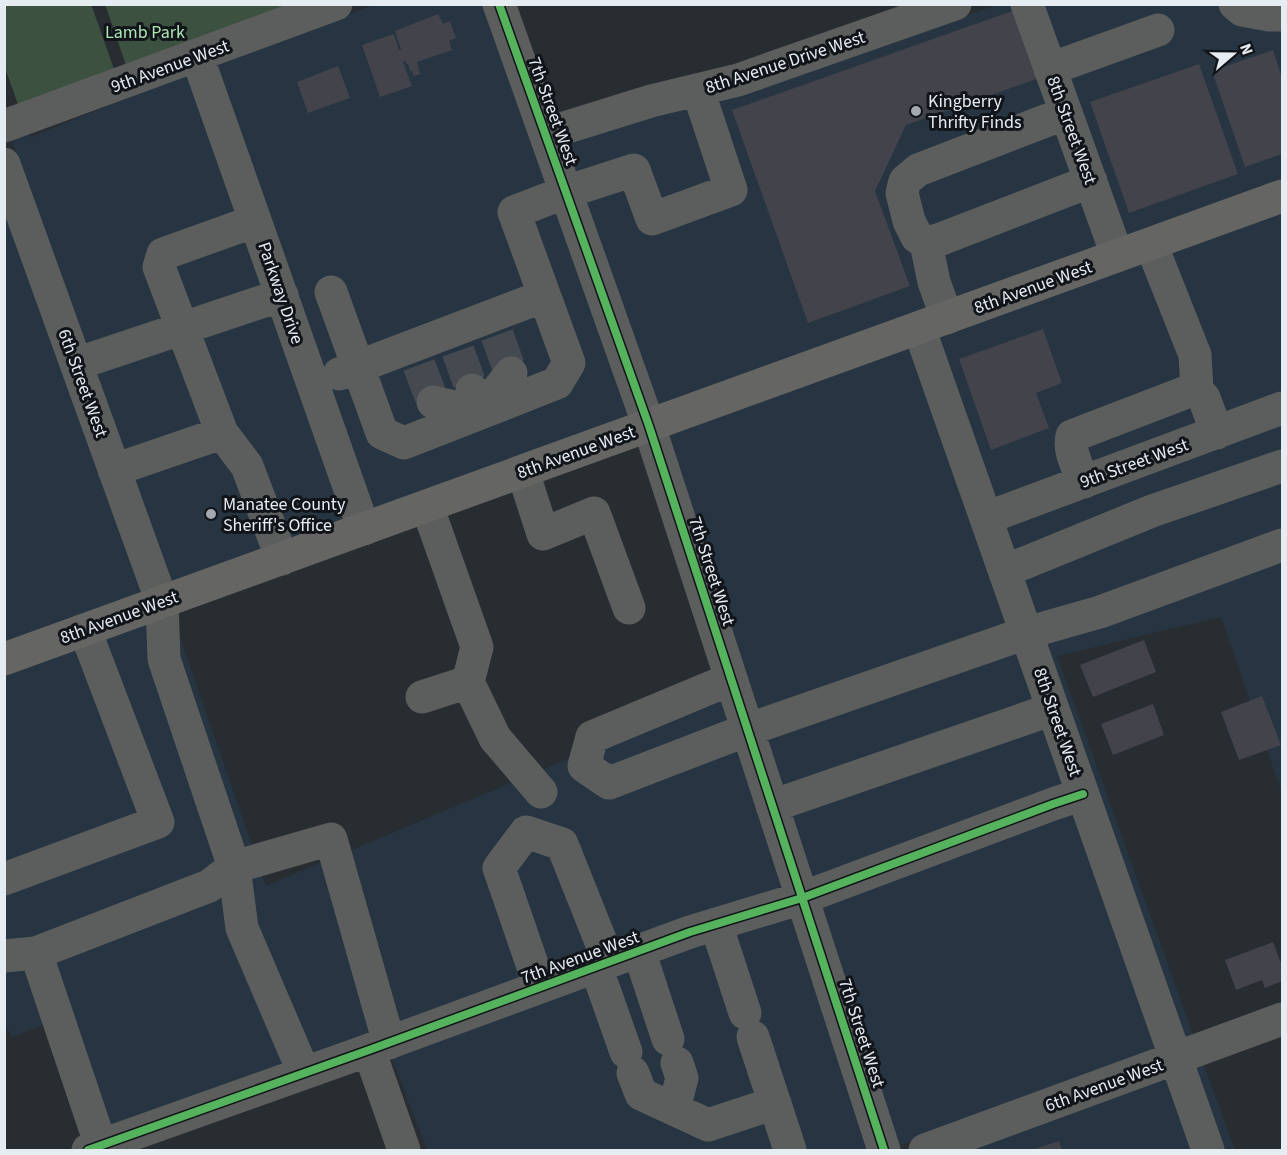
<svg xmlns="http://www.w3.org/2000/svg" width="1287" height="1155" viewBox="0 0 1287 1155" font-family="'Source Sans 3',sans-serif">
  <rect width="100%" height="100%" fill="#282d32"/>
  <path fill="#263541" d="M374 5H484L631 418 374 511 215 64Z
    M997 5H1011L1099 248 658 408 564 142 742 93Z
    M1042 5H1282V182L1127 238Z
    M187 74 346 522 171 584 11 138 28 132 31 137Z
    M4 209 143 595 4 644Z
    M1282 211V394L996 500 937 336Z
    M909 346 1064 786 812 880 667 433Z
    M1282 422V793L1221 617 1057 656 1194 1037 1185 1041 1005 525Z
    M172 614 266 886 720 695 784 890 98 1133 56 1020 12 1037 5 1025V673Z
    M1073 811 1157 1051 898 1146 820 906Z
    M792 915 868 1150H427L391 1056 694 945Z
    M1203 1062 1235 1150H1224L1194 1066Z
    M1166 1076 1192 1150H963Z"/>
  <path fill="#3d5140" d="M91 4 115 72 19 107 5 68V5Z
    M105 4 308 5 127 68Z"/>
  <path fill="#43434c" d="M1015 10 1039 78 906 125 875 191 910 286 808 323 732 110Z
    M438 14 443 24 450 21 456 38 449 41 452 50 417 62 420 74 414 76 412 71H410L408 64H407L405 61 403 62 412 86 380 97 362 45 394 34 399 50H401L395 31Z
    M1273 50 1282 78V154L1245 167 1212 71Z
    M1199 64 1238 174 1129 213 1090 102Z
    M338 66 350 98 308 113 297 82Z
    M1043 329 1062 383 1036 393 1049 428 991 450 959 359Z
    M1144 640 1156 672 1093 697 1080 665Z
    M1262 696 1281 745 1239 760 1221 712Z
    M1153 704 1164 735 1113 755 1101 724Z
    M1273 942 1282 966V981L1265 988 1262 980 1236 990 1225 960Z
    M1059 1141 1062 1150H1032Z"/>
  <g fill="none" stroke-linecap="round" stroke-linejoin="round">
    <path stroke="#444a4f" stroke-width="33" stroke-dasharray="33 16" stroke-linecap="butt" d="M497 335 511 373
      M458 351 472 390
      M419 365 433 402"/>
    <path stroke="#5c5e5d" stroke-width="33" d="M499 4 649 426 884 1150
      M1027 4 1117 255
      M1235 4 1242 10 1269 15H1282
      M197 56 364 529
      M1050 69 1158 30
      M1066 113 918 170 905 181 902 193 909 221 917 237 926 243 941 239 1091 181
      M4 126 336 4
      M545 134 651 101 738 80 955 4
      M4 164 162 602 164 659 234 867 242 928 304 1073
      M926 243 934 282 947 318
      M1151 244 1195 355 1197 390
      M331 292 382 433 404 443 557 383 569 363 514 212 566 192 634 170 652 219 731 190 698 90
      M919 328 1208 1150
      M76 364 282 295
      M339 374 544 296
      M472 390 480 413 511 373
      M433 402 480 413
      M222 433 247 466 282 559
      M114 470 222 433 159 267 163 254 255 221
      M523 472 543 534 594 513 629 608
      M1084 482C1078 468 1068 451 1072 436L1184 393 1197 390 1204 398 1217 433
      M986 518 1282 408
      M1005 571 1152 511 1282 466
      M731 679 592 737 584 766 609 783 747 730 1026 633 1100 612 1282 545
      M468 682 495 738 541 792
      M422 697 468 682 477 647 427 506
      M772 806 1053 709
      M4 879 158 822 85 630
      M716 924 745 1013
      M639 951 668 1039
      M4 956 36 953
      M596 967 626 1052
      M540 987 499 868 526 832 562 844 609 962
      M753 1037 790 1150
      M369 1050 404 1150
      M633 1073 641 1094 708 1125 775 1103
      M674 1109 682 1078 677 1063
      M101 1146 36 953 209 886 234 867 331 839 389 1043
      M88 1150 369 1050 690 932 802 898 1053 804 1083 794
      M925 1150 1282 1019"/>
    <path stroke="#656563" stroke-width="33" d="M4 659 1282 196"/>
    <defs>
      <path id="cycleway" d="M499 4 649 426 884 1150
        M88 1150 369 1050 690 932 802 898 1053 804 1083 794"/>
    </defs>
    <use href="#cycleway" stroke="#11151a" stroke-width="11"/>
    <use href="#cycleway" stroke="#56b35d" stroke-width="8"/>
  </g>
  <g fill="#a3a9af" stroke="#11151a" stroke-width="2">
    <circle cx="916" cy="111" r="6"/>
    <circle cx="211" cy="514" r="6"/>
  </g>
  <g text-anchor="middle" stroke-width="6" stroke-linejoin="round" paint-order="stroke">
    <g font-size="18" fill="#ade5b3" stroke="#11151a">
      <text x="145" y="38">Lamb Park</text>
    </g>
    <g font-size="18" fill="#e5ecf2" stroke="#11151a">
      <text transform="translate(785 62) rotate(-18)" y="6">8th Avenue Drive West</text>
      <text transform="translate(170 66) rotate(-20)" y="6">9th Avenue West</text>
      <text transform="translate(553 111) rotate(70)" y="6">7th Street West</text>
      <text transform="translate(1072 130) rotate(70)" y="6">8th Street West</text>
      <text transform="translate(1033 287) rotate(-20)" y="6">8th Avenue West</text>
      <text transform="translate(281 293) rotate(71)" y="6">Parkway Drive</text>
      <text transform="translate(83 383) rotate(70)" y="6">6th Street West</text>
      <text transform="translate(576 452) rotate(-20)" y="6">8th Avenue West</text>
      <text transform="translate(1134 463) rotate(-20)" y="6">9th Street West</text>
      <text transform="translate(712 571) rotate(72)" y="6">7th Street West</text>
      <text transform="translate(119 617) rotate(-20)" y="6">8th Avenue West</text>
      <text transform="translate(1058 722) rotate(71)" y="6">8th Street West</text>
      <text transform="translate(580 957) rotate(-20)" y="6">7th Avenue West</text>
      <text transform="translate(862 1033) rotate(72)" y="6">7th Street West</text>
      <text transform="translate(1104 1085) rotate(-20)" y="6">6th Avenue West</text>
    </g>
    <g font-size="18" fill="#e5ecf2" stroke="#11151a" text-anchor="start">
      <text x="928" y="107">Kingberry<tspan x="928" dy="21">Thrifty Finds</tspan></text>
      <text x="223" y="510">Manatee County<tspan x="223" dy="21">Sheriff's Office</tspan></text>
    </g>
  </g>
  <rect width="1287" height="1155" fill="none" stroke="#e5ecf2" stroke-width="12"/>
  <g transform="translate(1233 54) rotate(70)" stroke="#11151a" stroke-width="4.5" paint-order="stroke">
  <path d="M0-4.5L10 22L0 15L-10 22Z" fill="#e5ecf2"/>
  <text y="-9" font-size="16" font-weight="bold" text-anchor="middle" fill="#e5ecf2">N</text>
  </g>
</svg>
